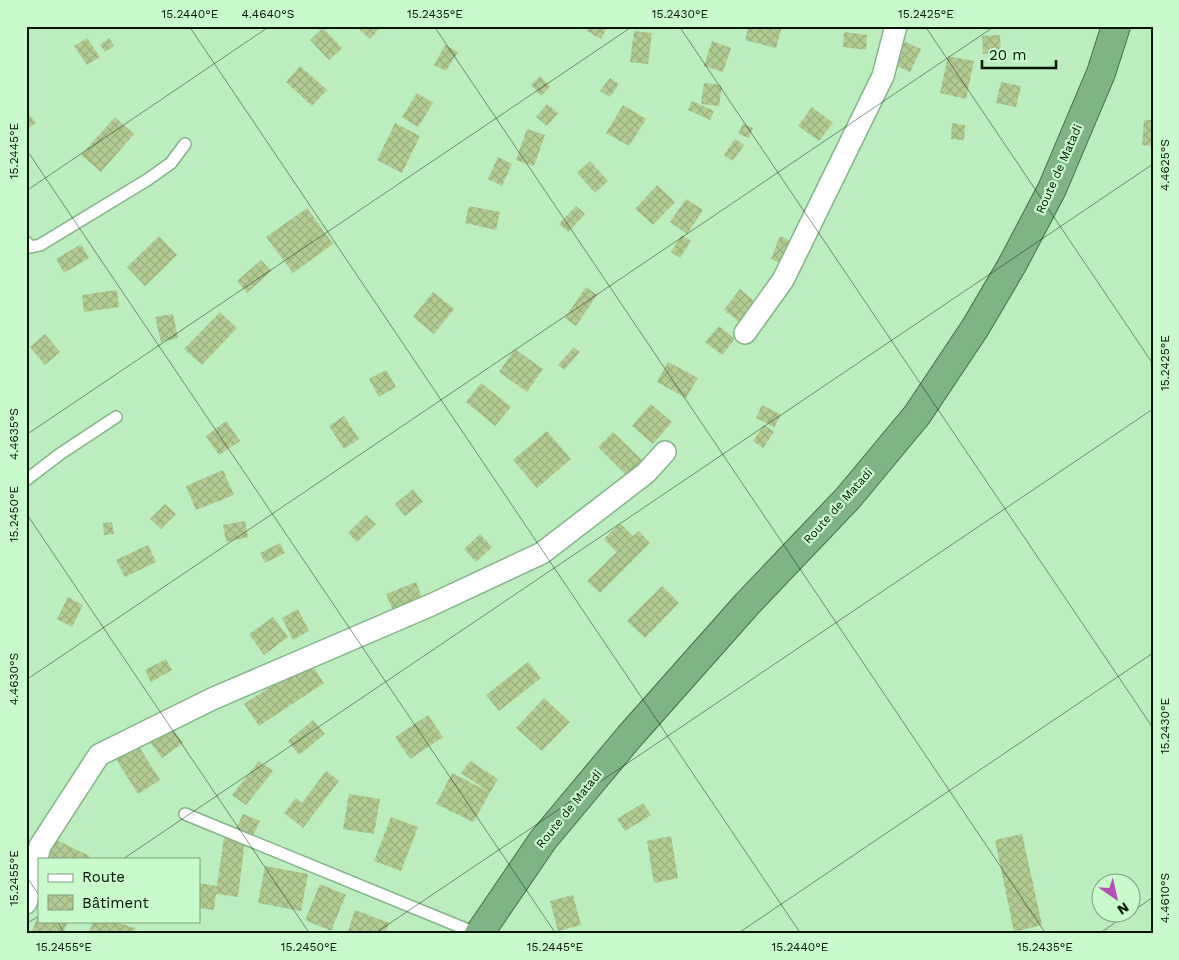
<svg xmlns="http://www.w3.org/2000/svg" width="1179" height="960" viewBox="0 0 1179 960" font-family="'Work Sans',sans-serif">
  <defs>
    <pattern id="building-cross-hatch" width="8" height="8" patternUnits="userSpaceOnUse" patternTransform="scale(1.25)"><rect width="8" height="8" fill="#b2cb93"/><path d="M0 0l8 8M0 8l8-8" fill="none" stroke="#98ae7d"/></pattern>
  </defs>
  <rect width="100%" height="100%" fill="#bbedbf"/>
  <path fill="url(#building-cross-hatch)" d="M356 26H382L370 39Z
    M590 26H608L601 39 587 31Z
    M749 26H782L776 48 745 40Z
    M323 28 342 48 329 60 310 40Z
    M634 31 652 33 648 64 630 62Z
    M844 32 867 35 866 50 843 47Z
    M1000 35 1001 53 983 54 982 36Z
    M87 38 100 57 87 65 74 46Z
    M109 38 114 46 105 52 100 45Z
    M712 41 731 48 723 72 704 66Z
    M903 41 921 49 910 72 892 64Z
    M445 45 458 52 446 71 434 65Z
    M948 56 974 61 966 99 940 93Z
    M300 66 327 90 312 106 286 82Z
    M540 76 550 87 541 96 531 85Z
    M610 78 619 84 610 97 600 91Z
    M1001 82 1021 86 1016 107 996 103Z
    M704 83 722 85 719 106 701 104Z
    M417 93 433 103 418 127 402 117Z
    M692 101 714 111 710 120 688 110Z
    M547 104 558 113 547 126 536 117Z
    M623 105 646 119 629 146 606 133Z
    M812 107 833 123 819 141 798 126Z
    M26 111 36 123 26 130Z
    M115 117 134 134 101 172 81 155Z
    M1144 120H1153V146L1142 145Z
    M395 123 420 136 402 173 377 160Z
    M952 123 965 125 964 140 951 139Z
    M743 124 753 128 749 138 738 134Z
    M527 129 545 135 534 166 516 160Z
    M735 139 744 145 733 161 724 155Z
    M498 157 512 164 502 186 488 179Z
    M590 161 608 181 595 193 577 173Z
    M657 185 675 202 653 225 635 209Z
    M686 199 703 210 687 234 670 222Z
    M469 206 500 212 496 230 465 223Z
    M576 206 585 214 568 232 559 224Z
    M307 208 333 244 293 273 266 237Z
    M682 235 691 241 680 258 671 252Z
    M159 236 177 255 145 286 127 267Z
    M780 236 791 241 782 264 771 259Z
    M81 244 89 258 64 273 56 259Z
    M261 260 271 271 247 293 237 281Z
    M586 287 597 295 576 326 565 318Z
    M740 289 758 304 742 324 724 310Z
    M117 290 119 307 84 312 82 295Z
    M433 292 454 309 434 334 413 317Z
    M220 312 237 328 202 365 184 349Z
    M173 314 178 338 161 342 155 317Z
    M719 326 735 339 722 355 705 342Z
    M45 334 60 352 45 365 30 347Z
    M574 347 580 352 564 370 558 365Z
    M515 349 543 369 527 392 499 372Z
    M668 362 698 378 686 398 657 382Z
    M386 370 396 387 379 397 369 379Z
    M481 383 511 407 495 426 466 402Z
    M651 404 672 422 653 444 632 426Z
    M762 405 781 415 774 427 756 418Z
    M344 416 359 439 344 449 329 426Z
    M226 421 240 441 219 455 206 436Z
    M764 425 774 432 763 448 753 441Z
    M547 431 571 459 537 488 513 460Z
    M613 432 642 460 627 476 598 447Z
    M223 470 234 495 196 510 186 486Z
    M413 489 423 502 405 516 395 504Z
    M165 504 176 514 161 529 150 519Z
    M366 515 376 524 357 542 348 533Z
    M245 521 248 537 226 542 223 525Z
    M112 522 114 534 104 535 103 523Z
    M620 523 633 536 639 531 650 543 600 593 587 581 617 552 604 539Z
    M480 534 492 547 476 562 464 549Z
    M280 543 285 553 265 563 260 553Z
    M148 545 156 562 125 577 116 560Z
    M416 582 424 603 395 615 386 594Z
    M662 586 679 603 645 638 627 621Z
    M68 597 83 605 72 627 57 619Z
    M298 609 309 631 293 640 282 618Z
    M273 617 288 637 264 655 249 634Z
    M166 659 172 670 151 682 145 670Z
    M309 661 324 683 259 726 244 704Z
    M528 662 541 678 499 711 486 695Z
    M544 698 570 722 542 751 516 728Z
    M428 715 443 737 410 759 395 737Z
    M313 720 325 734 299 755 288 741Z
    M170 726 183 743 162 758 149 741Z
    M136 742 160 780 138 794 114 756Z
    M259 761 273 771 246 805 232 795Z
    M470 761 498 779 473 822 436 804 452 773 489 792 461 773Z
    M326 771 339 781 303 828 284 813 296 798 302 803Z
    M349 794 380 799 374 834 343 829Z
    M643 803 651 815 625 831 617 819Z
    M243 814 260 821 253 836 236 829Z
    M391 817 418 827 401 871 374 861Z
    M1022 834 1042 925 1014 932 995 840Z
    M671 836 678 878 654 883 647 841Z
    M224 838 245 840 238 897 216 894 214 910 199 908V883L217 886Z
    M56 840 90 856 88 859H47Z
    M265 866 308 874 301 911 258 903Z
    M320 884 346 895 331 931 305 920Z
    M573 895 581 925 558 931 550 901Z
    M355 910 389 923 385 934H347Z
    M39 914V921H68L63 934 31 933Z
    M93 921H112L135 928 134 934H89Z"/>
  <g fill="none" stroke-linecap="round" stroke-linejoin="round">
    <defs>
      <path id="service" d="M26 242 31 247 40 245 147 180 171 163 185 144
        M26 480 60 454 116 417
        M185 814 478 934"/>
      <path id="minor" d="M745 333 783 280 883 76 896 26
        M26 903 40 846 99 755 212 699 431 605 542 553 646 473 665 452"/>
      <path id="trunk" d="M479 934 543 840 629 737 747 604 848 498 917 415 975 328 1012 265 1052 189 1101 73 1116 26"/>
    </defs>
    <use href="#service" stroke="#84b489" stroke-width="14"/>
    <use href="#minor" stroke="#84b489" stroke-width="24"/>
    <use href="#trunk" stroke="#407046" stroke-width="30"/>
    <use href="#service" stroke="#fff" stroke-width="11"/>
    <use href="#minor" stroke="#fff" stroke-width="21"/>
    <use href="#trunk" stroke="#7fb486" stroke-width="28"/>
  </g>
  <path fill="none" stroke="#051607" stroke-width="1" stroke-opacity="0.45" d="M189 26 801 934M434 26 1046 934M679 26 1153 728M925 26 1153 364M26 149 556 934M26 191 270 26M26 435 633 26M26 513 310 934M26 680 995 26M123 859 1153 164M26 876 39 895M1132 912 1153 897M57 921 65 934M26 924 39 916M374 934 1153 409M737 934 1153 653M1099 934 1130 912"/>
  <g text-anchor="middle" stroke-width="4.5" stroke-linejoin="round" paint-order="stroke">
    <g font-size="12" fill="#051607" stroke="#c8facc">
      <text transform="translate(1059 169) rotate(-66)" y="4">Route de Matadi</text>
      <text transform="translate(838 506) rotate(-48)" y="4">Route de Matadi</text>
      <text transform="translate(569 809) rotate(-51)" y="4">Route de Matadi</text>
    </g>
  </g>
  <rect width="1179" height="960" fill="none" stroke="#c8facc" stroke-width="55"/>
  <rect x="38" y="858" width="162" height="65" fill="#c8facc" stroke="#7a9f7d"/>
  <rect x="48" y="874" width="25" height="8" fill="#ffffff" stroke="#7a9f7d"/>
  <text x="82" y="882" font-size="15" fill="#051607">Route</text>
  <rect x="48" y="895" width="25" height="15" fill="url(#building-cross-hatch)" stroke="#7a9f7d"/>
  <text x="82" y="908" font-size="15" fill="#051607">Bâtiment</text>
  <g transform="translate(1116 898) rotate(146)"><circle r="24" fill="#c8facc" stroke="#7a9f7d"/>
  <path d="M0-4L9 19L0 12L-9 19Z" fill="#b44fb4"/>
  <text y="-8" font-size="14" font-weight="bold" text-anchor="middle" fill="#051607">N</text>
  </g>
  <path d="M982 60v8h74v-8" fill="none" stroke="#051607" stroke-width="2.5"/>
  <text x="989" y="60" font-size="15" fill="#051607" stroke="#c8facc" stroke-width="4" paint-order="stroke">20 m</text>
  <rect x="28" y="28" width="1124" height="904" fill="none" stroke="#051607" stroke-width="2"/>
  <g font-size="12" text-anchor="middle" fill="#051607">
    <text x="190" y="18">15.2440°E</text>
    <text x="268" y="18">4.4640°S</text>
    <text x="435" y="18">15.2435°E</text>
    <text x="680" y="18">15.2430°E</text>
    <text x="926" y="18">15.2425°E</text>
    <text transform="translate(14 151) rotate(-90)" y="4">15.2445°E</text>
    <text transform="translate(1165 165) rotate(-90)" y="4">4.4625°S</text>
    <text transform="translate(1165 363) rotate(-90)" y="4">15.2425°E</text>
    <text transform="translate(14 434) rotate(-90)" y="4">4.4635°S</text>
    <text transform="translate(14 514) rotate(-90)" y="4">15.2450°E</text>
    <text transform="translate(14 679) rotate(-90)" y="4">4.4630°S</text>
    <text transform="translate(1165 726) rotate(-90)" y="4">15.2430°E</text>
    <text transform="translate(14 878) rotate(-90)" y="4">15.2455°E</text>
    <text transform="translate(1165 898) rotate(-90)" y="4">4.4610°S</text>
    <text x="64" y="951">15.2455°E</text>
    <text x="309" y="951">15.2450°E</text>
    <text x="555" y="951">15.2445°E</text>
    <text x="800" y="951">15.2440°E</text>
    <text x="1045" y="951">15.2435°E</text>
  </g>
</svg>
